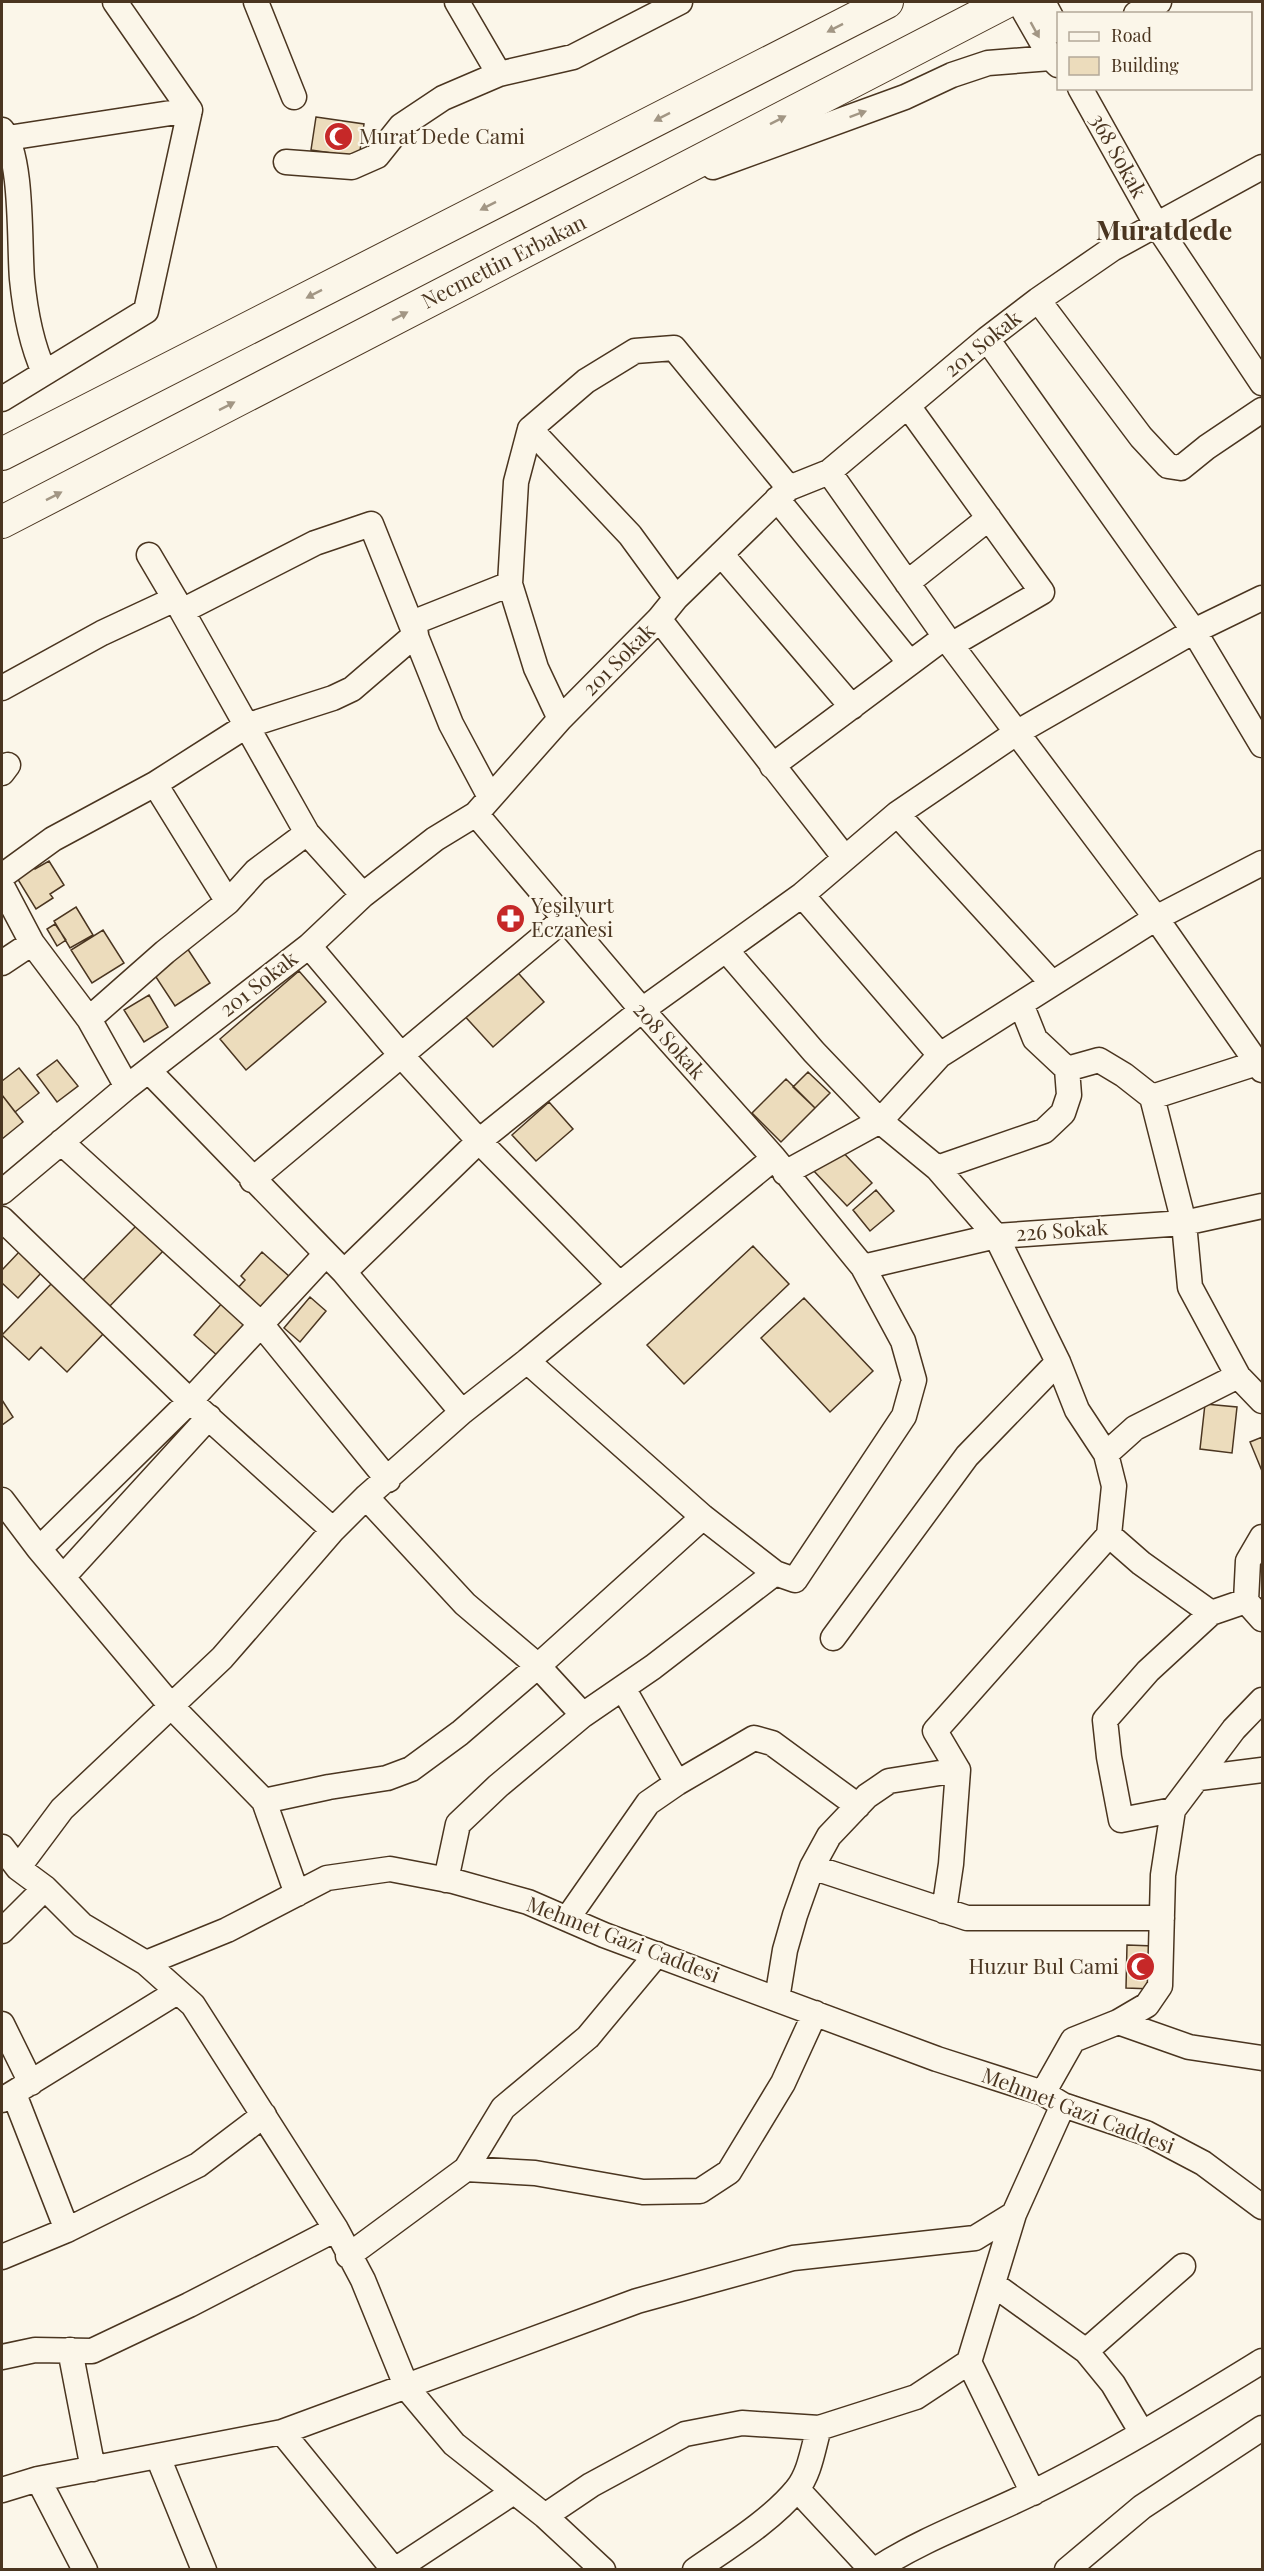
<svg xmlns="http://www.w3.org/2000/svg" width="1264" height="2571" viewBox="0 0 1264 2571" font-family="'Playfair Display',serif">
  <rect width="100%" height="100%" fill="#fbf6e9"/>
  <path fill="#ecdcbc" stroke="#4a3520" stroke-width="1.5" d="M316 117 364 124 359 157 311 150Z
    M49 861 64 885 50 894 53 898 36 909 14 873 31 863 35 869Z
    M76 907 93 935 70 948 54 921Z
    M55 924 66 940 57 946 47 929Z
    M103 930 124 963 92 983 71 950Z
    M187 948 210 983 175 1006 152 971Z
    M512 966 544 1002 493 1047 460 1011Z
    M299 971 326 1002 246 1070 220 1039Z
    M149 995 168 1027 144 1042 124 1010Z
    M57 1060 78 1086 57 1102 37 1075Z
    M19 1068 39 1093 15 1112 2 1095V1081Z
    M808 1072 830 1093 815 1108 793 1087Z
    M786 1079 815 1108 781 1142 752 1113Z
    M2 1095 23 1122 2 1139Z
    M549 1102 573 1129 536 1161 512 1135Z
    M837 1146 872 1183 847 1206 812 1169Z
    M876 1190 894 1211 870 1231 853 1210Z
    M138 1224 165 1249 108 1308 81 1282Z
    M753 1246 789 1284 684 1384 647 1345Z
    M20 1251 42 1272 18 1298 2 1283V1270Z
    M262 1252 290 1277 260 1310 237 1289 245 1280 241 1276Z
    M52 1283 104 1333 67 1372 41 1347 29 1360 2 1335Z
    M310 1297 326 1311 300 1342 284 1328Z
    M804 1298 873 1371 830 1412 761 1338Z
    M223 1302 248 1324 219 1357 194 1335Z
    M2 1400 13 1417 2 1425Z
    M1205 1404 1237 1407 1232 1453 1200 1449Z
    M1262 1437V1471L1250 1442Z
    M1127 1945 1154 1946 1153 1989 1126 1988Z"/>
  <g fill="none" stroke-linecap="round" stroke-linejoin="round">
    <defs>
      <path id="minor" d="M256 2 294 97
        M457 2 499 74
        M1019 2 1051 58 1058 65
        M1043 2 1058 30
        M1136 14 1159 2
        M1080 88 1156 224 1262 383
        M2 130C23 156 19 243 22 279 25 310 31 343 44 372
        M8 138 190 110 115 2
        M286 162 352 167 377 156 401 126 443 98 499 74 573 57 680 2
        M713 167 905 97 952 75 988 63 1051 58
        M1038 300 1141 437 1168 466 1181 468 1207 447 1262 410
        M987 339 1194 631 1262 745
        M2 399 146 311 190 110
        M908 406 1042 592 951 645
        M530 429 630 535 676 598
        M829 472 951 645 1156 918 1262 1070
        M777 499 910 663
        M721 554 852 707
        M149 555 182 611
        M907 583 989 518
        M659 619 845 858
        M412 623 510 584
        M2 688 102 633 175 599
        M560 719 536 668 510 584 516 482 530 429 586 381 635 351 674 348 789 488
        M772 766 945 637
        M2 773 8 765
        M155 784 246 726 333 698 352 689 416 634
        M476 814 642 1010 774 1158 863 1267 903 1341 914 1380 904 1416 795 1580 775 1573 703 1517 527 1361
        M897 814 1052 983
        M2 876 53 839 155 784 228 902 256 871 307 833
        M2 886 32 943 89 1019 127 1087
        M363 895 307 833 182 611 315 543 371 524 451 724 490 797
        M802 895 940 1055
        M309 946 401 1055 479 1141 619 1284
        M726 950 814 1052 880 1121 937 1168 996 1236 1058 1362 1077 1410 1106 1454 1114 1486 1109 1535 1141 1563 1211 1613 1246 1601 1262 1619
        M2 963 32 943
        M1021 1004 1035 1039 1067 1069 1099 1060 1124 1075 1152 1097 1184 1223 1190 1287 1238 1376 1262 1401
        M89 1019 165 952 228 902
        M149 1071 344 1272 462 1412
        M1152 1097 1257 1063
        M61 1142 261 1324 388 1480
        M937 1168 1044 1131 1063 1113 1069 1095 1067 1069
        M785 1173 880 1121 940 1055 1156 918 1262 863
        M252 1180 564 919
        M2 1192 127 1087 309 946 363 895 435 839 476 814 560 719 659 619 676 598 789 488 829 472 987 339 1038 300 1112 249 1262 167
        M2 1219 190 1401 333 1530
        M863 1267 996 1236 1184 1223 1262 1206
        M344 1272 479 1141 642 1010 802 895 897 814 1016 733 1194 631 1262 598
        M1106 1454 1135 1428 1238 1376
        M366 1497 465 1604 538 1666 583 1715
        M2 1500 39 1549 172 1707 264 1801 297 1894
        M39 1549 190 1401 326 1254
        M63 1577 209 1417
        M1246 1601 1248 1561 1262 1537
        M833 1638 967 1456 1058 1362
        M623 1688 677 1783
        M1199 1778 1262 1770
        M264 1801 329 1787 387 1778 411 1769 460 1733 538 1666 703 1517
        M1173 1810 1121 1820 1109 1757 1105 1720 1148 1671 1211 1613
        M2 1847 18 1868 45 1888 82 1925 146 1963 193 2005 336 2229 363 2280 407 2388 454 2444 545 2516 603 2570
        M812 1867 967 1918H1162
        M18 1868 62 1809 222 1658 333 1530 366 1497 462 1412 527 1361 774 1158
        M446 1880 458 1824 498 1786 583 1715 653 1667 775 1573
        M944 1911 951 1864 958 1770 935 1731 1109 1535
        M567 1919 648 1803 677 1783 754 1738 772 1743 858 1806
        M2 1931 45 1888
        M146 1963 227 1930 327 1878 390 1869 453 1881 528 1902 604 1935 937 2059 1043 2093 1063 2105 1146 2133 1203 2163 1262 2207
        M777 1999 785 1950 795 1915 812 1867 829 1836 867 1796 889 1781 958 1770
        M1118 2022 1189 2047 1262 2058
        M2 2024 31 2083
        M1043 2093 1073 2040 1118 2022 1147 2005 1160 1986 1163 1875 1173 1810 1234 1729 1262 1700
        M14 2094 67 2230
        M2 2100 177 1992
        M466 2169 535 2173 643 2192 700 2191 729 2172 783 2083 815 2013
        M348 2256 466 2169 503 2108 588 2037 657 1954
        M2 2257 67 2230 198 2165 264 2115
        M993 2284 1086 2351 1113 2384 1142 2433
        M70 2350 93 2469
        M1086 2351 1183 2266
        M2 2357 35 2350 92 2351 189 2305 336 2229
        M969 2362 1033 2493
        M282 2432 394 2570
        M158 2457 204 2570
        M38 2479 85 2570
        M797 2489 872 2570
        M2 2490 38 2479 282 2432 637 2301 793 2258 975 2238 1014 2214 1063 2105
        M545 2516 591 2485 685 2434 742 2423 819 2428 916 2397 969 2362 1014 2214
        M395 2570 512 2493
        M695 2570C728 2547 772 2520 797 2489 810 2473 813 2448 819 2428
        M875 2570C924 2538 979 2519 1032 2493 1111 2454 1187 2407 1262 2361
        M1067 2570 1142 2507 1262 2428"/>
      <path id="major" d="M2 454 887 2
        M2 522 1006 2"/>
    </defs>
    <use href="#minor" stroke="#4a3520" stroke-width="27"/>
    <use href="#major" stroke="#4a3520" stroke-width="34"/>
    <use href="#minor" stroke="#fbf6e9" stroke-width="24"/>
    <use href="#major" stroke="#fbf6e9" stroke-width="32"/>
  </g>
  <defs><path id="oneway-solid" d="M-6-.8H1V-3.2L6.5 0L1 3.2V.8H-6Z" transform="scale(1.5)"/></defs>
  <g fill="#a29684">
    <use href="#oneway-solid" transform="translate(835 28) rotate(153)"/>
    <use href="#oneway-solid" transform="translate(1035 30) rotate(61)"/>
    <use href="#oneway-solid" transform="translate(858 114) rotate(-20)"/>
    <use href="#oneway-solid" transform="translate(662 117) rotate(153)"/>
    <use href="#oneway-solid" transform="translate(778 120) rotate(-27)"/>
    <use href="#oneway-solid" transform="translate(488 206) rotate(153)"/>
    <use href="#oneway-solid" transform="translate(314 294) rotate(153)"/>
    <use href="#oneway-solid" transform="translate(400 316) rotate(-27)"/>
    <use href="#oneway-solid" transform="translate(227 406) rotate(-27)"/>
    <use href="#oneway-solid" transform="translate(54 496) rotate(-27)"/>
  </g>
  <defs>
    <symbol id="mosque-disc" viewBox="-11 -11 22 22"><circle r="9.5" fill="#c62828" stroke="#fbf6e9"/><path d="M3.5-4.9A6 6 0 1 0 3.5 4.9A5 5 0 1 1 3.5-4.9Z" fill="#fff"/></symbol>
    <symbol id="pharmacy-disc" viewBox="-11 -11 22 22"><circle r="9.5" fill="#c62828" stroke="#fbf6e9"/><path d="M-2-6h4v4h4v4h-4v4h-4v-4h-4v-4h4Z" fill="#fff"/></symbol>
  </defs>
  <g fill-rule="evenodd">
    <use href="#mosque-disc" x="322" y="120" width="33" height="33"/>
    <use href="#pharmacy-disc" x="494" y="902" width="33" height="33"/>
    <use href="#mosque-disc" x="1124" y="1950" width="33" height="33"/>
  </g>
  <g text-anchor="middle" stroke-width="4.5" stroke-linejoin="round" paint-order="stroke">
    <g font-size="21" fill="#4a3520" stroke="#fbf6e9" text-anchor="start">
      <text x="359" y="144">Murat Dede Cami</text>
      <text x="531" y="913">Yeşilyurt<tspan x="531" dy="24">Eczanesi</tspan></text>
      <text x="1119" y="1974" text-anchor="end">Huzur Bul Cami</text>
    </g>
    <g font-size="21" fill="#4a3520" stroke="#fbf6e9">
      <text transform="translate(1118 156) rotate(61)" y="7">368 Sokak</text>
      <text transform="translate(504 262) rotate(-27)" y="7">Necmettin Erbakan</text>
      <text transform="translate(983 344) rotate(-39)" y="7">201 Sokak</text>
      <text transform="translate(619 660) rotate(-45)" y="7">201 Sokak</text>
      <text transform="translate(259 984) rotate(-38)" y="7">201 Sokak</text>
      <text transform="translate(669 1041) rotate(48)" y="7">208 Sokak</text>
      <text transform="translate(1062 1231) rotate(-4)" y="7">226 Sokak</text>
      <text transform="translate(623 1940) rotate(21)" y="7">Mehmet Gazi Caddesi</text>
      <text transform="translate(1078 2111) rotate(21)" y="7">Mehmet Gazi Caddesi</text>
    </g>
    <g font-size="27" font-weight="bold" fill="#4a3520" stroke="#fbf6e9">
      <text x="1164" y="240">Muratdede</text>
    </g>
  </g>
  <rect width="1264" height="2571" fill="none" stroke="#4a3520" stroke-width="6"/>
  <rect x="1057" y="12" width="195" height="78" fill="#fbf6e9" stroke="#b4a999" stroke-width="1.5"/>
  <rect x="1069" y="32" width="30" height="9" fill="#fbf6e9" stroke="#b4a999" stroke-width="1.5"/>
  <text x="1111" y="42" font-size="18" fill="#4a3520">Road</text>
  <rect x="1069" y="57" width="30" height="18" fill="#ecdcbc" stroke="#b4a999" stroke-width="1.5"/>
  <text x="1111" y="72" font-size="18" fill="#4a3520">Building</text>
</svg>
